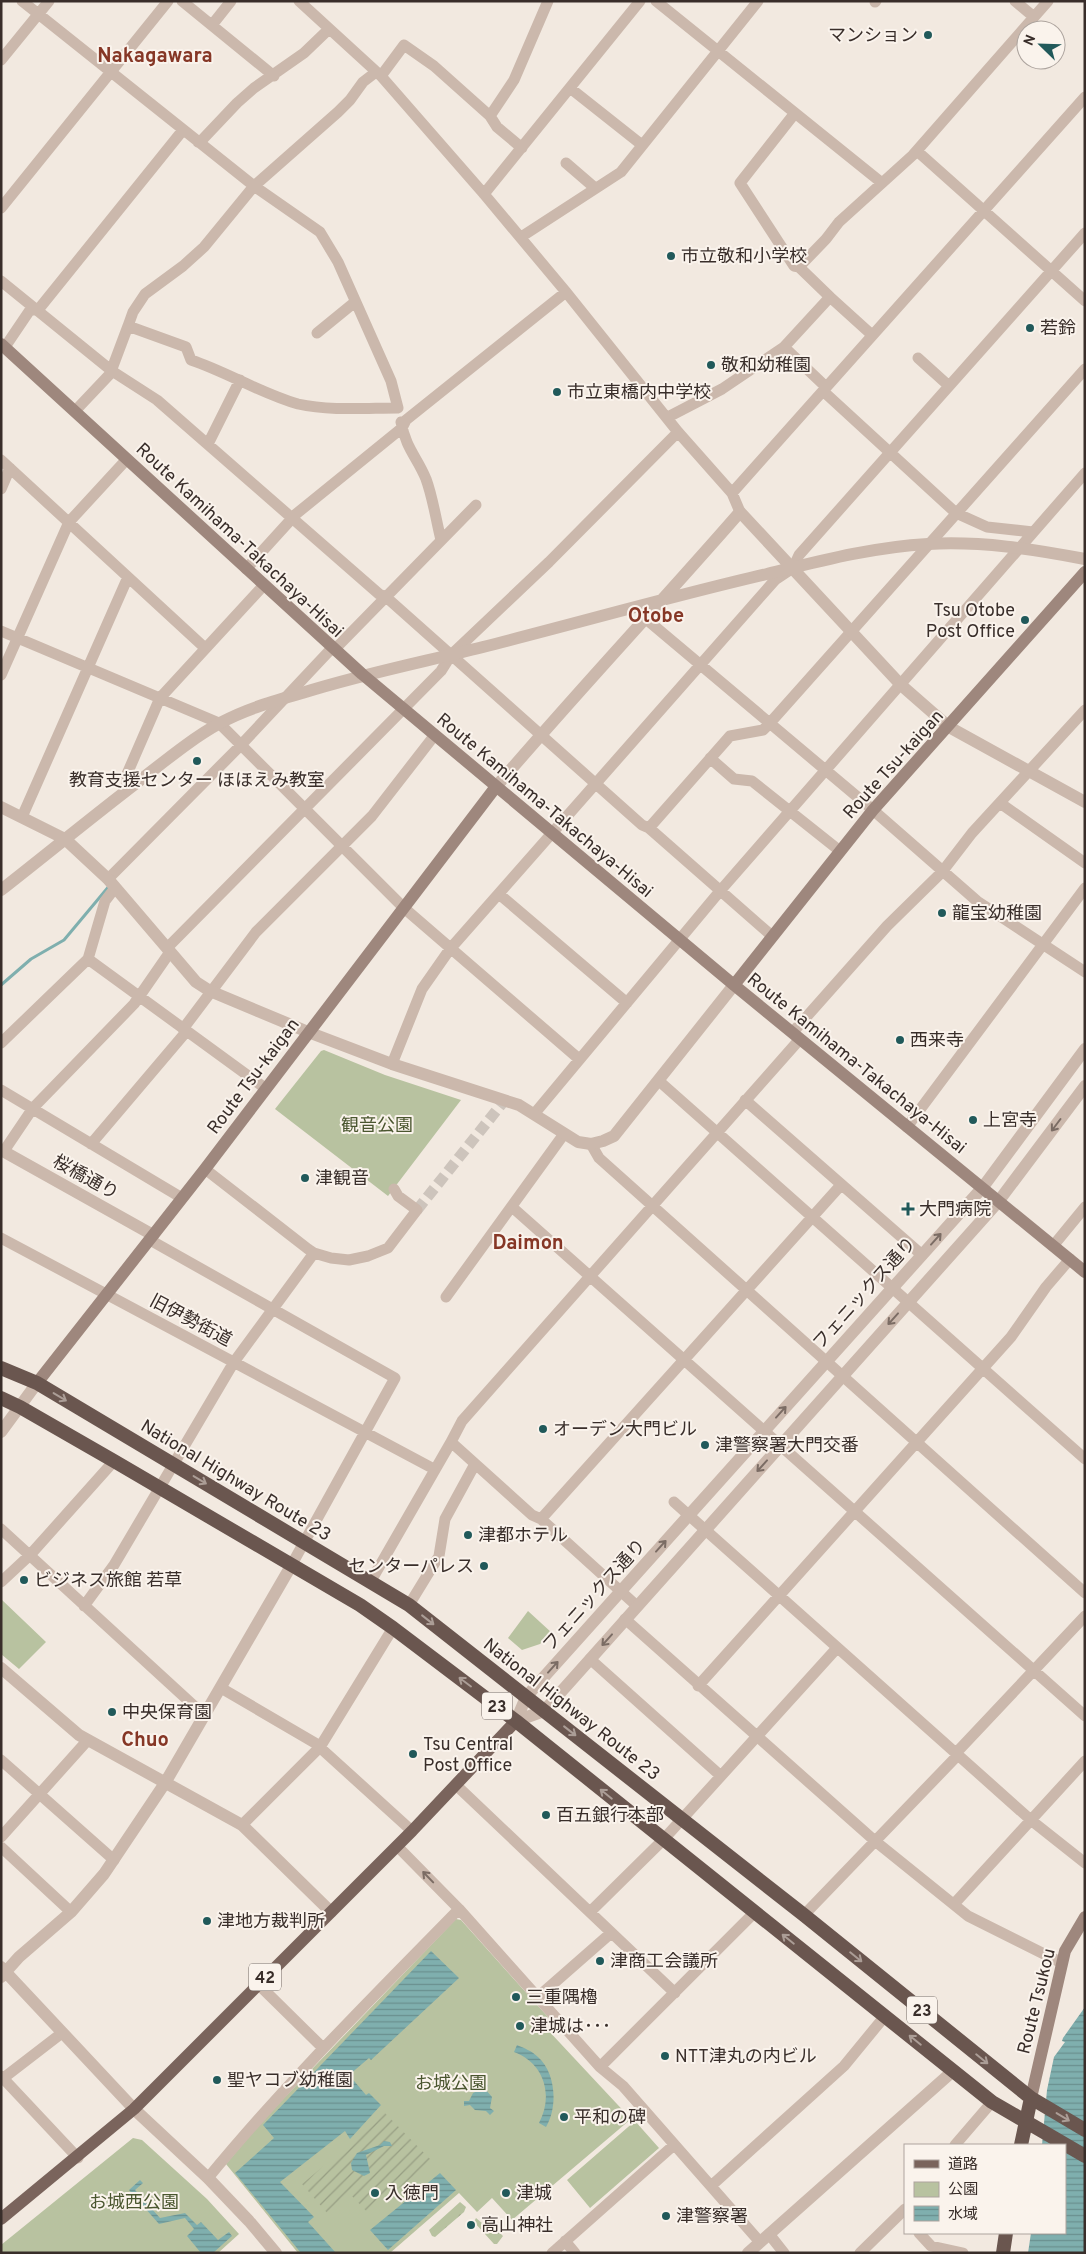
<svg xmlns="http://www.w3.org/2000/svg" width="1086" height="2254" viewBox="0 0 1086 2254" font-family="Overpass,'Noto Sans JP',sans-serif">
  <defs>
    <pattern id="forest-firs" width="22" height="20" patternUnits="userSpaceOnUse" patternTransform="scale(1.25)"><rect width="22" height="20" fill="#b8c2a0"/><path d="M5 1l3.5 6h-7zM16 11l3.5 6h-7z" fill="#979e83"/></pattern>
    <pattern id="garden-furrows" width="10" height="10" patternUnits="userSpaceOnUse" patternTransform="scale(1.25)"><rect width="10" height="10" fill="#b8c2a0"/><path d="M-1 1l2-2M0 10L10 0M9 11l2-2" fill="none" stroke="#979e83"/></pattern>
    <pattern id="water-rules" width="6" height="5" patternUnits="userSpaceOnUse" patternTransform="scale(1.25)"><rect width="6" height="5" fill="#7fafae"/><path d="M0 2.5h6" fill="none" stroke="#698f8e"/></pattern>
  </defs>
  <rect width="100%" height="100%" fill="#f2e9e0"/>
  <path fill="url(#forest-firs)" d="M460 2202 466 2207 464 2212 435 2237 432 2236 429 2230Z
    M476 2218 489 2229 497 2230 503 2236 497 2244H494L474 2222Z"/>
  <path fill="#b8c2a0" d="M324 1050 385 1075 461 1100 388 1196 275 1109 321 1051Z
    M1 1599 46 1642 19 1669 1 1654Z
    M528 1611 552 1633 540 1644 522 1650 508 1638Z
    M456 1919 461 1920 548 2017 546 2028 631 2119 512 2220 492 2198 477 2212 459 2193 390 2253H298L226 2164 264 2119Z
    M635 2121 659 2148 590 2208 567 2180Z
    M133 2138 142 2140 207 2199 239 2234 218 2253H1V2245Z"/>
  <path fill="url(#garden-furrows)" d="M383 2111 432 2161 368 2213 350 2194 328 2214 302 2184 349 2145Z"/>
  <path fill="url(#water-rules)" d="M431 1951 459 1978 371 2060 369 2058 349 2075 366 2095 369 2093 381 2105 350 2139 345 2131 280 2182 314 2217 308 2222 336 2253H301L235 2173 274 2138 263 2125Z
    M1085 2007V2253H1028L1031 2233H1065V2145H1042L1047 2090 1054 2057 1065 2042 1062 2041 1063 2038Z
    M517 2045C524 2048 532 2051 538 2057 556 2073 558 2107 546 2127L539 2123C554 2095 544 2063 514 2052Z
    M484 2084 488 2085 486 2090 492 2097 490 2108 494 2111 490 2115 486 2111 475 2110 470 2105 464 2106V2101H469L473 2093 482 2089Z
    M384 2141 390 2142 392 2146H384L366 2155 370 2173 364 2176 352 2170 351 2163 357 2153 380 2145Z
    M440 2173 456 2190 388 2250 370 2230Z
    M140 2180 143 2183 135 2190 160 2218 185 2213 197 2225 201 2222 218 2240 229 2232 232 2236 213 2253H201L187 2236 194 2229 185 2218 159 2224 129 2190Z"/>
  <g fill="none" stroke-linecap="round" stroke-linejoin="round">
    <path stroke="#7fafae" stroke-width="3" d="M1 985 31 959 64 940 110 885"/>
    <path stroke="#cdc4bc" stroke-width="11" stroke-dasharray="11 5.5" stroke-linecap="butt" d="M417 1210 504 1101"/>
    <path stroke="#cbb8ac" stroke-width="11" d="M22 1 254 186 320 232 338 262 391 381 398 408C366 408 330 411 298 404 262 394 227 372 191 360L186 347 128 326 133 312 145 294 183 266 204 247 254 186 338 112 350 100 363 82 376 72
      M182 1 274 76
      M299 1 381 76 484 194 566 292 678 432 732 493 740 512
      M656 1 882 183
      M1015 1 1034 17
      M875 2 876 1
      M212 25 231 1
      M1 60 49 1
      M381 76 404 45 434 66 490 116 497 127 522 148
      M570 88 642 145
      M490 116 514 80 548 1
      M198 142 201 141 237 103 254 88 304 53 329 29
      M917 151 1085 301
      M566 163 595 188
      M484 194 640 1
      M1 208 168 1
      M521 237 621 172 758 1
      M799 267 826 239 839 222 913 155 1048 1
      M1 281 112 371 157 400 379 594 386 597 642 825 649 828 772 936
      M830 297 872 335
      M317 333 355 302
      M5 347 30 310H38L183 130
      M784 347 826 387
      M918 358 949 386
      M823 391 956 513 987 527 1033 532
      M75 411 110 374 128 326
      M668 417 722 389 784 347 830 297 799 267 794 266 740 183 795 113
      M401 422C406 449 417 457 426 479 433 498 436 520 441 540
      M208 444 240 380
      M1 460 205 648
      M1 489 10 468
      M732 493 1085 97
      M246 569 296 514 402 428 406 420 566 292
      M646 619 873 810 977 901 1085 972
      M1 631 219 723 404 908 579 1059
      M334 650 476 505
      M1 675 69 522 127 459
      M710 758 734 779 752 781 840 851
      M127 790V774L160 698 264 585
      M1000 803 1085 863
      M22 817 128 577
      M649 828 730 736 763 730 769 724 1085 369
      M108 879 240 746 332 648
      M499 894 627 1003
      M167 948 441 671 451 655 549 562 678 432
      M88 959 265 1088
      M183 1029 256 932 372 816 434 736
      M793 1032 887 926 942 872 972 833 1085 710
      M1 1043 88 959 105 901 115 888
      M392 1064 422 989 450 949 775 580 793 568 799 555 1085 233
      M659 1081 1085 1459
      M1 1090 182 1198
      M745 1100 922 1255
      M535 1113 720 891 1085 473
      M907 1127 1085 888
      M91 1144 186 1032
      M591 1144 599 1158 1085 1593
      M4 1151 33 1108 134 1004 170 952
      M205 1169 308 1249 314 1253 331 1258 349 1260 368 1256 388 1248 417 1210 398 1196 394 1189
      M512 1207 1085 1716
      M1 1238 434 1469
      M150 1240 395 1378 291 1566
      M1053 1246 1085 1207
      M446 1297 564 1134
      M674 1502 1032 1821 1085 1863
      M541 1519 841 1185
      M1 1529 204 1715
      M371 1581 451 1442
      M1 1582 30 1555 114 1461
      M409 1605 439 1556 445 1519 475 1464
      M84 1606 114 1565 234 1362 314 1253
      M637 1606 541 1519 532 1515 451 1442 462 1421 800 1039
      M625 1619 875 1841 968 1916 1062 1963
      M590 1659 721 1776
      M698 1686 1011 1337 1046 1287 1070 1259
      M221 1688 315 1743 412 1831
      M956 1753 1085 1616
      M1 1760 114 1860
      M456 1785 675 1993
      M242 1825 320 1747 393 1628
      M1 1837 87 1741
      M397 1846 459 1909 600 2067 623 2086 760 2242
      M1 1847 71 1912
      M954 1904 1085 1761
      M591 1911 663 1840 837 1648
      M804 1915 958 1755
      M258 1984 323 2048
      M538 1997 611 1933
      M600 2067 755 1912
      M1 2076 78 2158
      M1 2080 62 2033
      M955 2145 992 2102
      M208 2178C286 2083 373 1997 459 1909
      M711 2186 844 2066 885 2016
      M919 2233 931 2246 963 2253
      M769 2234 784 2253
      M565 2241 575 2253
      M552 2253 674 2145
      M860 2253 905 2209"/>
    <path stroke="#cbb8ac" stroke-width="12" d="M495 788C575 694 659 605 740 512L901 685 949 727 1085 802
      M1 807 65 839 108 879 196 982 210 991 308 1032 392 1064 519 1105 578 1142 591 1144 603 1141 614 1136 734 985
      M1 890C47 854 92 817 139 781 165 761 191 739 220 723 246 709 274 701 302 693 362 674 423 662 483 647 578 623 672 596 767 574 820 561 873 547 928 544 981 541 1033 549 1085 559
      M1 1150 153 1235
      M1 1432 37 1383
      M1 1668 79 1735 242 1825 331 1912
      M516 1721 526 1697 983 1187 1085 1049
      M516 1721 544 1711 998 1202 1085 1086
      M1 1967 134 2109 208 2178 249 2221 276 2253
      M1 1977 19 1957 71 1912 104 1874 165 1783 291 1566
      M748 2253 953 2071"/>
    <path stroke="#9e877d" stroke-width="12" d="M1 344 362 674 734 985 1085 1272
      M734 985 873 810 1085 572
      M37 1383 205 1169 495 788
      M1031 2098 1065 1951 1085 1917"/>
    <path stroke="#7a645c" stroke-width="12" d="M1 2219 134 2109 412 1831 516 1721"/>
    <path stroke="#6a564f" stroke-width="14" d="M1 1368 37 1383 409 1605 804 1915 1031 2098 1085 2130
      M1 1398 20 1407 114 1461 360 1605 393 1628 516 1721 992 2102 1085 2156
      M1021 2145 1031 2098
      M1003 2253 1006 2233"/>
  </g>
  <defs><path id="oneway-shaft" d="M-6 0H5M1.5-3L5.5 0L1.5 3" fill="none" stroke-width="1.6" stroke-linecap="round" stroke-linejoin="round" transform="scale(1.25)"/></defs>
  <g stroke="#7b6c64">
    <use href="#oneway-shaft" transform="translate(1056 1125) rotate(127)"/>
    <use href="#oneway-shaft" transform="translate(936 1239) rotate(-48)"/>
    <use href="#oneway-shaft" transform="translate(893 1319) rotate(132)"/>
    <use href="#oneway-shaft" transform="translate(781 1412) rotate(-48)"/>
    <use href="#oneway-shaft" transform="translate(762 1466) rotate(132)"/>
    <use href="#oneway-shaft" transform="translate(661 1546) rotate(-48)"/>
    <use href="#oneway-shaft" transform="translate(607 1640) rotate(132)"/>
    <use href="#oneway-shaft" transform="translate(553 1667) rotate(-48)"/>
    <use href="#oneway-shaft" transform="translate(428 1877) rotate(-134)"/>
  </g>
  <g stroke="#ab9d96">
    <use href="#oneway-shaft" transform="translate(60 1397) rotate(31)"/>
    <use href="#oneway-shaft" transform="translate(200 1480) rotate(31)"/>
    <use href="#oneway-shaft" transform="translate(428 1620) rotate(38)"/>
    <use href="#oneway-shaft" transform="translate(465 1682) rotate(-143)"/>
    <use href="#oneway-shaft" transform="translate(570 1731) rotate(38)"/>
    <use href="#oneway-shaft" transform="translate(606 1794) rotate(-141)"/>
    <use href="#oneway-shaft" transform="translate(788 1939) rotate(-141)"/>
    <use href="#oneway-shaft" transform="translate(856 1957) rotate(39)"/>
    <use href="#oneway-shaft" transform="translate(915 2040) rotate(-141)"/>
    <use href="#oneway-shaft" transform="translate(982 2059) rotate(39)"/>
    <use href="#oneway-shaft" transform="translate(1063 2117) rotate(31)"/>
  </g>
  <g fill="#21595a" stroke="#faf3ec" stroke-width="2">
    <circle cx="928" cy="35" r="5"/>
    <circle cx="671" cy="256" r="5"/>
    <circle cx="1030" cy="328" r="5"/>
    <circle cx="711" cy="365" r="5"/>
    <circle cx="557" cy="392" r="5"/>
    <circle cx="1025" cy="620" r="5"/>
    <circle cx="197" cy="761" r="5"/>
    <circle cx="942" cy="913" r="5"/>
    <circle cx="900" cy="1040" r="5"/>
    <circle cx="973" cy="1120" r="5"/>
    <circle cx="305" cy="1178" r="5"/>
    <path d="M905.5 1201.5h5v5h5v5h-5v5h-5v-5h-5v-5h5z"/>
    <circle cx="543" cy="1429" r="5"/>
    <circle cx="705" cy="1445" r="5"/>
    <circle cx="468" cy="1535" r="5"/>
    <circle cx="484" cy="1566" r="5"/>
    <circle cx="24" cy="1580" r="5"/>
    <circle cx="112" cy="1712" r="5"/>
    <circle cx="413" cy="1754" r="5"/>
    <circle cx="546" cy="1815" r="5"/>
    <circle cx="207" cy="1921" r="5"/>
    <circle cx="600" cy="1961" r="5"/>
    <circle cx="516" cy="1997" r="5"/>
    <circle cx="520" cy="2026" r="5"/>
    <circle cx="665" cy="2056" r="5"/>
    <circle cx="217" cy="2080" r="5"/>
    <circle cx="564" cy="2117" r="5"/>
    <circle cx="375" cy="2193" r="5"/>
    <circle cx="506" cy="2193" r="5"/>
    <circle cx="666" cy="2216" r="5"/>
    <circle cx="471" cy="2225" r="5"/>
  </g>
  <g text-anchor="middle" stroke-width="4" stroke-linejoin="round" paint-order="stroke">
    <g fill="#faf3ec" stroke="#736964" stroke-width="1">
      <rect x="482" y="1692.5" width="30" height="27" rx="4"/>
      <rect x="249" y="1963.5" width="32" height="27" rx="4"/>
      <rect x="907" y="1996.5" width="30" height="27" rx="4"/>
    </g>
    <g font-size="16" font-weight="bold" fill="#392e2a">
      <text x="497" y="1712">23</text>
      <text x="265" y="1983">42</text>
      <text x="922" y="2016">23</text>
    </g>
    <g font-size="18" fill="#392e2a" stroke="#faf3ec" text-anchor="start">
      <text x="918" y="41" text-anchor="end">マンション</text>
      <text x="681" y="262">市立敬和小学校</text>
      <text x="1040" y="334">若鈴</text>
      <text x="721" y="371">敬和幼稚園</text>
      <text x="567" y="398">市立東橋内中学校</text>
      <text x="1015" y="616" text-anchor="end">Tsu Otobe<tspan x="1015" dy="21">Post Office</tspan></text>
      <text x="197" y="786" text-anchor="middle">教育支援センター ほほえみ教室</text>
      <text x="952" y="919">龍宝幼稚園</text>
      <text x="910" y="1046">西来寺</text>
      <text x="983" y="1126">上宮寺</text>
      <text x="315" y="1184">津観音</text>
      <text x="919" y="1215">大門病院</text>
      <text x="553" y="1435">オーデン大門ビル</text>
      <text x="715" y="1451">津警察署大門交番</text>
      <text x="478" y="1541">津都ホテル</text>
      <text x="474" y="1572" text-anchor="end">センターパレス</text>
      <text x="34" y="1586">ビジネス旅館 若草</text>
      <text x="122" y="1718">中央保育園</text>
      <text x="423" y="1750">Tsu Central<tspan x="423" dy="21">Post Office</tspan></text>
      <text x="556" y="1821">百五銀行本部</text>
      <text x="217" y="1927">津地方裁判所</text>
      <text x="610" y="1967">津商工会議所</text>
      <text x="526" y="2003">三重隅櫓</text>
      <text x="530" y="2032">津城は･･･</text>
      <text x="675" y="2062">NTT津丸の内ビル</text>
      <text x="227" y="2086">聖ヤコブ幼稚園</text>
      <text x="574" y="2123">平和の碑</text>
      <text x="385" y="2199">入徳門</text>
      <text x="516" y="2199">津城</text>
      <text x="676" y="2222">津警察署</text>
      <text x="481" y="2231">高山神社</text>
    </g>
    <g font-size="18" fill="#392e2a" stroke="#faf3ec">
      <text transform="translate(240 540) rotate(43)" y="6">Route Kamihama-Takachaya-Hisai</text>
      <text transform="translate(893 764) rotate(-48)" y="6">Route Tsu-kaigan</text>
      <text transform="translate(545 805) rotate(40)" y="6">Route Kamihama-Takachaya-Hisai</text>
      <text transform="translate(857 1063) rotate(39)" y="6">Route Kamihama-Takachaya-Hisai</text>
      <text transform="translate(253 1076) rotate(-53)" y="6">Route Tsu-kaigan</text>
      <text transform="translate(86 1177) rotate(29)" y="6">桜橋通り</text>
      <text transform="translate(864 1293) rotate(-48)" y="6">フェニックス通り</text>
      <text transform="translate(191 1320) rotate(28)" y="6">旧伊勢街道</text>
      <text transform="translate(236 1480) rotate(31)" y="6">National Highway Route 23</text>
      <text transform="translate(594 1595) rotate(-48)" y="6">フェニックス通り</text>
      <text transform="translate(572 1709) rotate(38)" y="6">National Highway Route 23</text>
      <text transform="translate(1036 2001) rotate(-76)" y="6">Route Tsukou</text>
    </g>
    <g font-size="18" fill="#4a562f" stroke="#faf3ec">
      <text x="377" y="1131">観音公園</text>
      <text x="451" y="2089">お城公園</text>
      <text x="134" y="2208">お城西公園</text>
    </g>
    <g font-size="20" font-weight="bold" fill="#863726" stroke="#faf3ec">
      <text x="155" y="62">Nakagawara</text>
      <text x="656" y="622">Otobe</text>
      <text x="528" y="1249">Daimon</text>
      <text x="145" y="1746">Chuo</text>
    </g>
  </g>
  <rect width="1086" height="2254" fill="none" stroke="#392e2a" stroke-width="5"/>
  <rect x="904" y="2144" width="162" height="90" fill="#faf3ec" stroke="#ada49e"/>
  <rect x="914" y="2160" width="25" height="8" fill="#7a645c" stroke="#ada49e"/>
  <text x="948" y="2169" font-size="15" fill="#392e2a">道路</text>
  <rect x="914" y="2182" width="25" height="15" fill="#b8c2a0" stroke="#ada49e"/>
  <text x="948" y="2194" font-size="15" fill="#392e2a">公園</text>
  <rect x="914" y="2206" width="25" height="15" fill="url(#water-rules)" stroke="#ada49e"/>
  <text x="948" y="2219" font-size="15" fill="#392e2a">水域</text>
  <g transform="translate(1041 45) rotate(293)"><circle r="24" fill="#faf3ec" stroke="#ada49e"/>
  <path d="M0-4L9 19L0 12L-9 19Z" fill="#21595a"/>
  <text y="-8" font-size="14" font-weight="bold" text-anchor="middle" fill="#392e2a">N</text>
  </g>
</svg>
